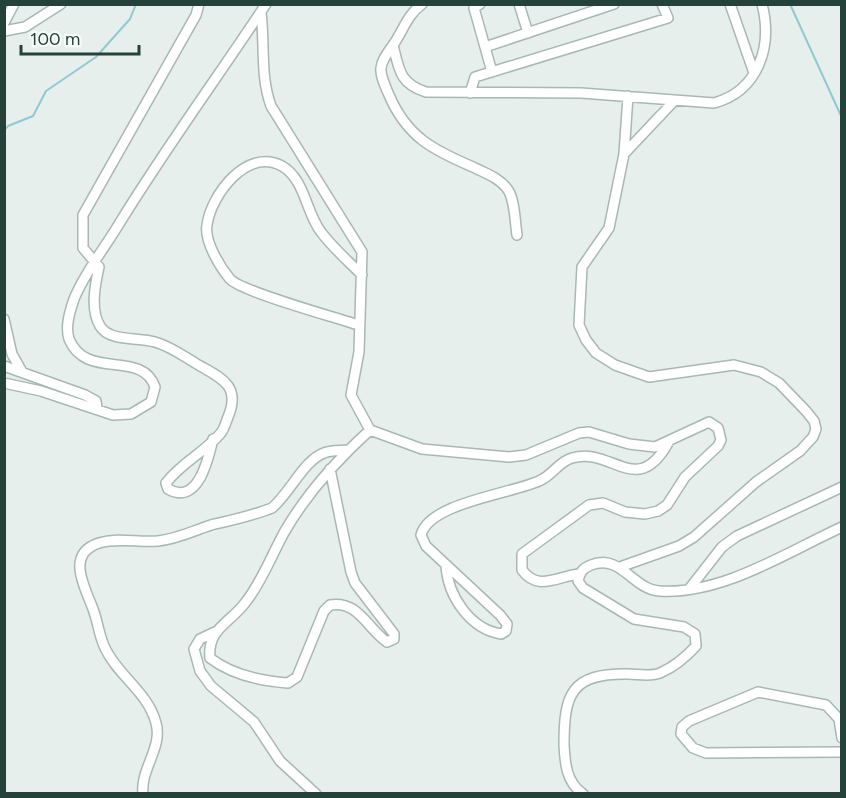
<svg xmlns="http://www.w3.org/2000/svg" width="846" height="798" viewBox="0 0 846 798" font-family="Figtree,sans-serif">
  <rect width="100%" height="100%" fill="#e6efeb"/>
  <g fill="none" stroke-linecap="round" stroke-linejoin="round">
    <path stroke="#8ec9d4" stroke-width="2" d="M790 4 842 118
      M4 131 8 126 33 116 46 91 96 57 130 19 136 4"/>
    <defs>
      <path id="minor" d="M199 4 196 15 83 215V248L99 267C95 285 90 310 100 326 109 342 139 337 155 342 169 346 179 353 192 361 215 376 243 382 228 417 226 422 224 430 220 434 205 452 182 462 166 483L168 489C198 506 208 460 213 439
        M422 4C407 15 403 31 393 45 377 67 378 70 389 95 407 137 433 150 473 167 485 173 500 178 508 190 515 200 515 223 517 235
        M480 4 474 8 492 72
        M519 4 528 33
        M730 4 754 73
        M261 13C265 44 260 76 271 106L362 252 359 352 351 395 370 430 422 449 509 457 526 455 579 433 589 432 629 444 655 447 709 422 718 428 721 440 718 446 685 477 667 505 658 511 645 514 625 512 603 503 589 505 522 554V570C538 592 558 576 579 574
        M4 23 14 4
        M4 31 25 27 61 4
        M393 45C399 70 400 84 426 92L581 93 714 103C758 91 773 47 762 4
        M485 47 614 4
        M470 93 475 77 668 18 662 4
        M624 154 674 101
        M4 319 12 354 21 370
        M358 325C335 317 242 292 230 279 220 267 204 241 207 225 211 195 247 147 282 166 305 179 306 213 321 232 333 248 348 261 362 275
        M4 366 85 395 96 401 97 409
        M4 383 41 391 113 415 131 414 151 402 155 387C142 349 86 381 69 339 65 326 70 311 74 299 85 272 104 249 119 224 165 149 217 78 266 4
        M330 469 351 572 355 583 394 634V639L387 642C367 628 358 600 330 605L324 611 297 677 288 683C260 681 232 675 210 658 207 629 230 623 245 603 262 582 272 554 285 531 307 493 338 459 370 430
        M446 566C448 596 470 629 501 634L506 631 507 624 500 615 426 546 421 535C429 503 510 494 539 481 552 476 558 462 572 458 611 446 637 499 668 443
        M620 567 679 546 694 537 756 482 800 451 813 437 816 429 814 421 806 411 779 383 761 372 734 365 649 377 615 365 596 353 586 340 579 325 582 267 609 228 624 154 628 96
        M690 588 722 547 737 536 842 487
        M215 632 200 639 194 649 200 671 211 686 254 722 280 761 316 794
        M842 717 839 719 842 738
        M839 719 826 705 758 692 689 721 682 727 681 734 693 748 706 753 842 752
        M143 794C140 769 163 748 156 723 148 692 118 676 105 648 99 636 98 622 93 609 85 587 65 554 99 543 118 537 139 543 158 541 177 539 193 531 211 525 232 520 252 516 272 508 290 493 304 460 324 453 331 450 340 451 348 450
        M583 794C566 782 565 763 564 745 564 694 571 673 628 674 637 674 651 677 660 673 674 667 686 657 696 646L695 634 684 627 634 619 583 588 578 581C580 572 583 568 591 565 621 553 633 590 660 591 722 595 787 552 842 527"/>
    </defs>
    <use href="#minor" stroke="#a8b8b2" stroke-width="12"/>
    <use href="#minor" stroke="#fff" stroke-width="9"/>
  </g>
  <rect width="846" height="798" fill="none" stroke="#24423a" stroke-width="12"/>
  <path d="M21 45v9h118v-9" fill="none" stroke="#24423a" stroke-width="3"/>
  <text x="30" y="45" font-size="18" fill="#24423a" stroke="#f7fbf9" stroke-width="4.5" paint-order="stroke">100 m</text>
</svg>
